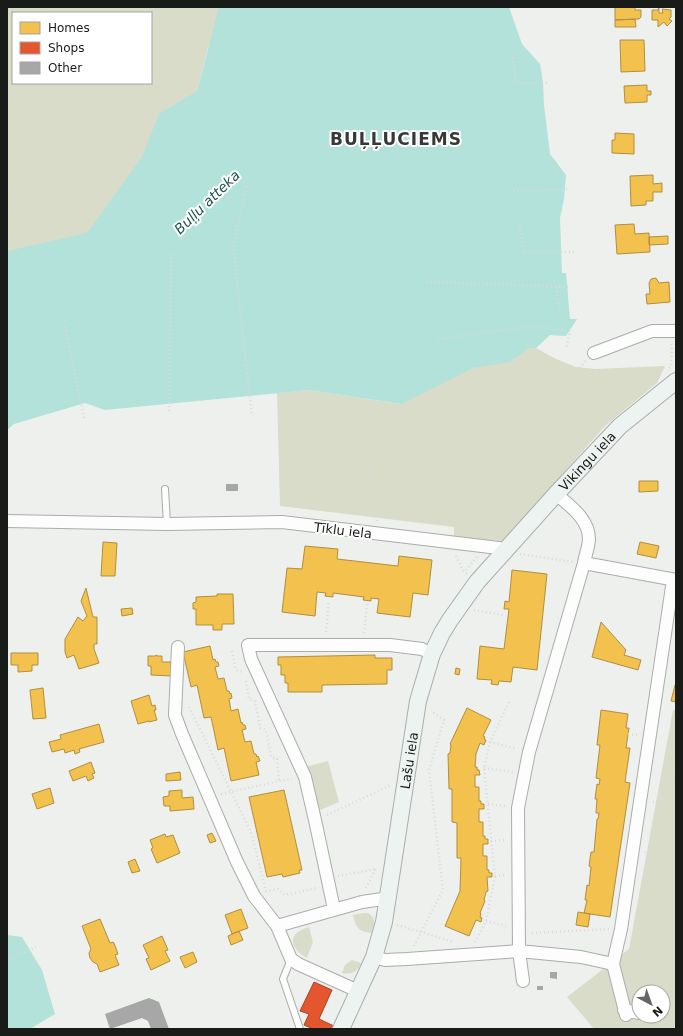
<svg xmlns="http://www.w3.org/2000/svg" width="683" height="1036" viewBox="0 0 683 1036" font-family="'DejaVu Sans',sans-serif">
  <rect width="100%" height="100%" fill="#edf0ed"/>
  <path fill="#d9dcc9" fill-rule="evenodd" d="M7 7H222L207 51 197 91 143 247 7 296ZM13 13H151V83H13Z
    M529 348H536L556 359 576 367 595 369 665 366 657 383 606 425 503 541 454 537V527L280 506 277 393 309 390 400 404 401 394Z
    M673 710 676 711V1029H594L567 997 629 949ZM639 992H663V1016H639Z
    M328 761 339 802 311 814 298 769Z
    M364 913H368C377 918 374 925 371 933 358 931 356 928 353 915Z
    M309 927 313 942 307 958C289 948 287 933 309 927Z
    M352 960 361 963C358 972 351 975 342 973L345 965Z"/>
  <path fill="#b3e2da" d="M219 7H509L522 44 540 64 543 82 544 105 550 154 566 175 564 199 560 218 562 273H566L570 319H577L566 336 550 335 536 348H529L510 362 473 368 401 404 309 390 105 410 85 403 14 424 7 430V251L87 233 142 157 159 114 197 91Z
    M7 935 22 937 42 970 55 1014 30 1029H7Z"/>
  <path fill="#f2c14e" stroke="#b18f3e" d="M615 7H635V10H641V17L639 19 615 20Z
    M659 7V13H663L662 9 671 10V17L669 19 672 21 667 26 664 22 658 27V20H652V10H658Z
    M635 19 636 27H615V20Z
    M620 40H644L645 71 621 72Z
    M647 85V91H651V95H647V102L625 103 624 86Z
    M615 133 634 134V154L612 153V140H615Z
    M653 175V184L662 183V192H653V201H646V205L631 206 630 176Z
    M634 224 635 234 649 233 650 252 617 254 615 225Z
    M668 236V244L649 245V237Z
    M656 278 659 283 669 282 670 302 647 304 646 294H650L649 283 651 279Z
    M639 481H658V491L639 492Z
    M103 542 117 543 115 576H101Z
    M640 542 659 546 656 558 637 554Z
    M305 546 338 549 337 559 398 566 399 556 432 560 428 595 413 593 410 617 377 613 379 599 371 598V601L363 600 364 597 333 593V597L325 596 326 593 317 592 315 616 282 612 287 568 302 569Z
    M512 570 547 574 537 670 513 667 511 682 499 681 498 685 491 684 492 680 477 679 480 646 504 649 509 609H504L505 601 509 602Z
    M86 588 93 617H97V644H94V649L99 663 79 669 74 655 67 658 65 652V639L78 617 83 621 87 616 81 601Z
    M217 594H233L234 624H222V630H213V625H196V609H193V603L196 602V597L217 596Z
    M132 608 133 614 122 616 121 609Z
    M601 622 626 650 624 655 641 660 638 670 592 657Z
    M210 646 213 660 215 659 216 662H218L219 666 215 667 218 679 224 678 227 691H229L230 694 231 693 232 698 229 699 231 711 238 709 241 723 242 722 243 725H245L246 729 242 730 245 742 251 741 254 754H256L257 757 258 756 260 761 256 762 259 775 231 781 224 748 218 750 211 717 204 718 197 685 191 687 183 652Z
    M11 653H38V665H32V671L18 672V665H11Z
    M157 655V656H162V662H171V676L151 675V666H148V656H155Z
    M375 655V658H392V670H387V684L322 685V692H288V683H285V675H281V665H278V657Z
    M456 668 460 669 459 675 455 674Z
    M675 685 676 686V702L671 701Z
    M43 688 46 718 33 719 30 690Z
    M149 695 152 706 155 705 156 710H154L157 720 149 722V721L138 724 131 701Z
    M467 708 491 720 483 736 485 737 484 739 486 740 484 745 480 743 476 754 475 767H477V770H479L480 775H475V787H479V801H481V804H484V809H479V822H483V836H485V839H488V844H483V856H487V870H489V873H492V877H487L488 891 486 892 484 900 485 901 480 913 481 914 480 917 482 918 481 922 476 920 469 936 445 926 460 891 461 858H457V823L452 822V789H449L448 754 450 753 451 745 450 744Z
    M601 710 628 714 626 728H629L626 748H630L625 782 630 783 610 917 584 913 587 900H585L587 885 589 886 591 867 589 866 591 852H594L597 819H598L599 813H596L597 799H595L597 784 599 785 600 779 596 778 600 745H597Z
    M99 724 104 742 79 749 80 752 75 754 74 750 65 753 64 749 52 752 49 742 61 739 60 735Z
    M91 762 95 773 92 774 94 778 88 781 86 776 73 781 69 771Z
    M180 772 181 780 166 781V774Z
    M50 788 54 803 37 809 32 794Z
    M182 790V798L193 797 194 809 170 811V806H164L163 797 169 796V791Z
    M284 790 302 870H299L300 873 283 877 282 874 267 877 249 797Z
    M212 833 216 841 210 843 207 835Z
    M165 834 166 837 173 835 180 853 157 863 151 849 153 848 150 840Z
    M135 859 140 871 132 873 128 862Z
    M241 909 248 928 232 934 225 915Z
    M578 912 590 914 588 927 576 925Z
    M100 919 110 943 113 942 114 943 118 954 115 955 119 965 100 972 97 964 93 962 90 958 89 953 91 949 82 926Z
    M239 931 243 940 231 945 228 936Z
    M162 936 168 950 165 951 170 961 151 970 146 959 149 958 143 945Z
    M193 952 197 962 185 968 180 957Z"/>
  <path fill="#e4572e" stroke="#a74528" d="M314 982 332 990 319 1019 334 1026 333 1029H313L304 1025 309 1014 300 1011Z"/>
  <path fill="#a6a7a6" d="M226 484H238V491H226Z
    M550 972H557V979L550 978Z
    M537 986H543V990H537Z
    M149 998 159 1002 169 1029H151L148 1021 142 1018 110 1029 105 1014Z"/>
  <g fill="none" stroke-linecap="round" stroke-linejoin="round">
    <defs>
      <path id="lane" d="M165 489 167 524
        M291 959 283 979 300 1029"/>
      <path id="street" d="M594 353 652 331H676
        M7 521 167 524 282 522 507 549
        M584 563 676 580
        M178 647 175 715 182 734 237 862 254 896 277 926 291 959 298 964 358 991
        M334 909 315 820 305 777 251 659 248 645H390L422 649 432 654
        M277 926 362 902 389 898
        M374 957 385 960 407 959 519 951 581 957 613 964 621 929 673 580
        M613 964 626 1015
        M523 981 519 951 518 808 529 752 584 563C585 556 589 546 589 539 589 519 570 506 556 494
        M624 1010 639 1013"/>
      <g id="secondary">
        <path id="s1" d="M341 1029 374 957 384 922 418 701 432 654 442 633 450 620 477 582 556 494 620 426 676 381"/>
      </g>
    </defs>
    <use href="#lane" stroke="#aaadaa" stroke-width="8"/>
    <use href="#street" stroke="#aaadaa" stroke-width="14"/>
    <use href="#secondary" stroke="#aaadaa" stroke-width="18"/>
    <path stroke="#d9dad9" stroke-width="2.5" stroke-dasharray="1 3" stroke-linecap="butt" d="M513 57 516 83H548
      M248 183 233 245 252 416
      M514 191 569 189
      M7 193 24 219
      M520 226 523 252H574
      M427 282 570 287
      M556 287 561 317
      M65 327 84 418
      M438 339 535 326 570 331 566 349
      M669 368 671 366 672 346 670 342
      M557 388 561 402 581 444
      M169 411 171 253
      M460 437 450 420V413L486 405 489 410 534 393 564 385 586 361
      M7 448 9 450 7 451
      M377 521 368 462 460 437 561 402 611 399 626 401
      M496 535 528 501
      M520 554 573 562
      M456 556 464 572 467 574
      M466 570 477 557
      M474 610 503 615
      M326 632 329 601
      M364 633 367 604
      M232 651 236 670 243 672
      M246 681 249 699 255 701 260 728 266 730 271 757 277 759 279 781
      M189 707 251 832 266 891 278 889 285 895 316 888V886
      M628 734 638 735
      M490 742 517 749
      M484 768 513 772
      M221 794 279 781 292 779
      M653 802 667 796 676 767
      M488 804 505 806
      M327 815 391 785
      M491 841 507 840
      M645 852 662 869
      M338 876 376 869
      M495 876 507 875
      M366 888 376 868
      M638 901 656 895
      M486 921 506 926
      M397 925 454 942
      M532 933 609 929
      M475 942 486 921 495 876 484 768 490 742 509 702
      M414 946 443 890 429 770 444 720 431 711
      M628 951 668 971 676 972
      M10 959 36 947"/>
    <use href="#lane" stroke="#fcfdfc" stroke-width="6"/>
    <use href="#street" stroke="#fcfdfc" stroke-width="12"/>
    <use href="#secondary" stroke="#ecf3f0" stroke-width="16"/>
  </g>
  <g text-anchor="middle" stroke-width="4" stroke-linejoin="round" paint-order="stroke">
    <g font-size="13" fill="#191b19" stroke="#fff">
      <text dy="5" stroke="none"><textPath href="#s1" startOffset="637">Vikingu iela</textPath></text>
      <text transform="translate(343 530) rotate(7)" y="5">Tīklu iela</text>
      <text dy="5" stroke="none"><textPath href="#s1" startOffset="279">Lašu iela</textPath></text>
    </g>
    <g font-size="14" font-style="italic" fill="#1d554e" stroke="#fff">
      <text transform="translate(207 202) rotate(-44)" y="5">Buļļu atteka</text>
    </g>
    <g font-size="17" font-weight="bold" letter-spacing="1" fill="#363936" stroke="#fff">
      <text x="396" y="145">BUĻĻUCIEMS</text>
    </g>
  </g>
  <rect width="683" height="1036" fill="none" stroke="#191b19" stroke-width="16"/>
  <rect x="12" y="12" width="140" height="72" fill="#ffffff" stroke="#a3a4a3"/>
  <rect x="20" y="22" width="20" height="12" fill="#f2c14e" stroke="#a3a4a3"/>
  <text x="48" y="32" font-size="12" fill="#191b19">Homes</text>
  <rect x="20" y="42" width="20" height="12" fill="#e4572e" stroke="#a3a4a3"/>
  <text x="48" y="52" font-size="12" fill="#191b19">Shops</text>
  <rect x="20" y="62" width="20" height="12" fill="#a6a7a6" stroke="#a3a4a3"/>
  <text x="48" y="72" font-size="12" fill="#191b19">Other</text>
  <g transform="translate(651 1004) rotate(139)"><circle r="19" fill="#ffffff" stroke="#a3a4a3"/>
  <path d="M0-3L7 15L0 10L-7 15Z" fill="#636663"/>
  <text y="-6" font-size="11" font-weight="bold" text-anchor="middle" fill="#191b19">N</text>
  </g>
</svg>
